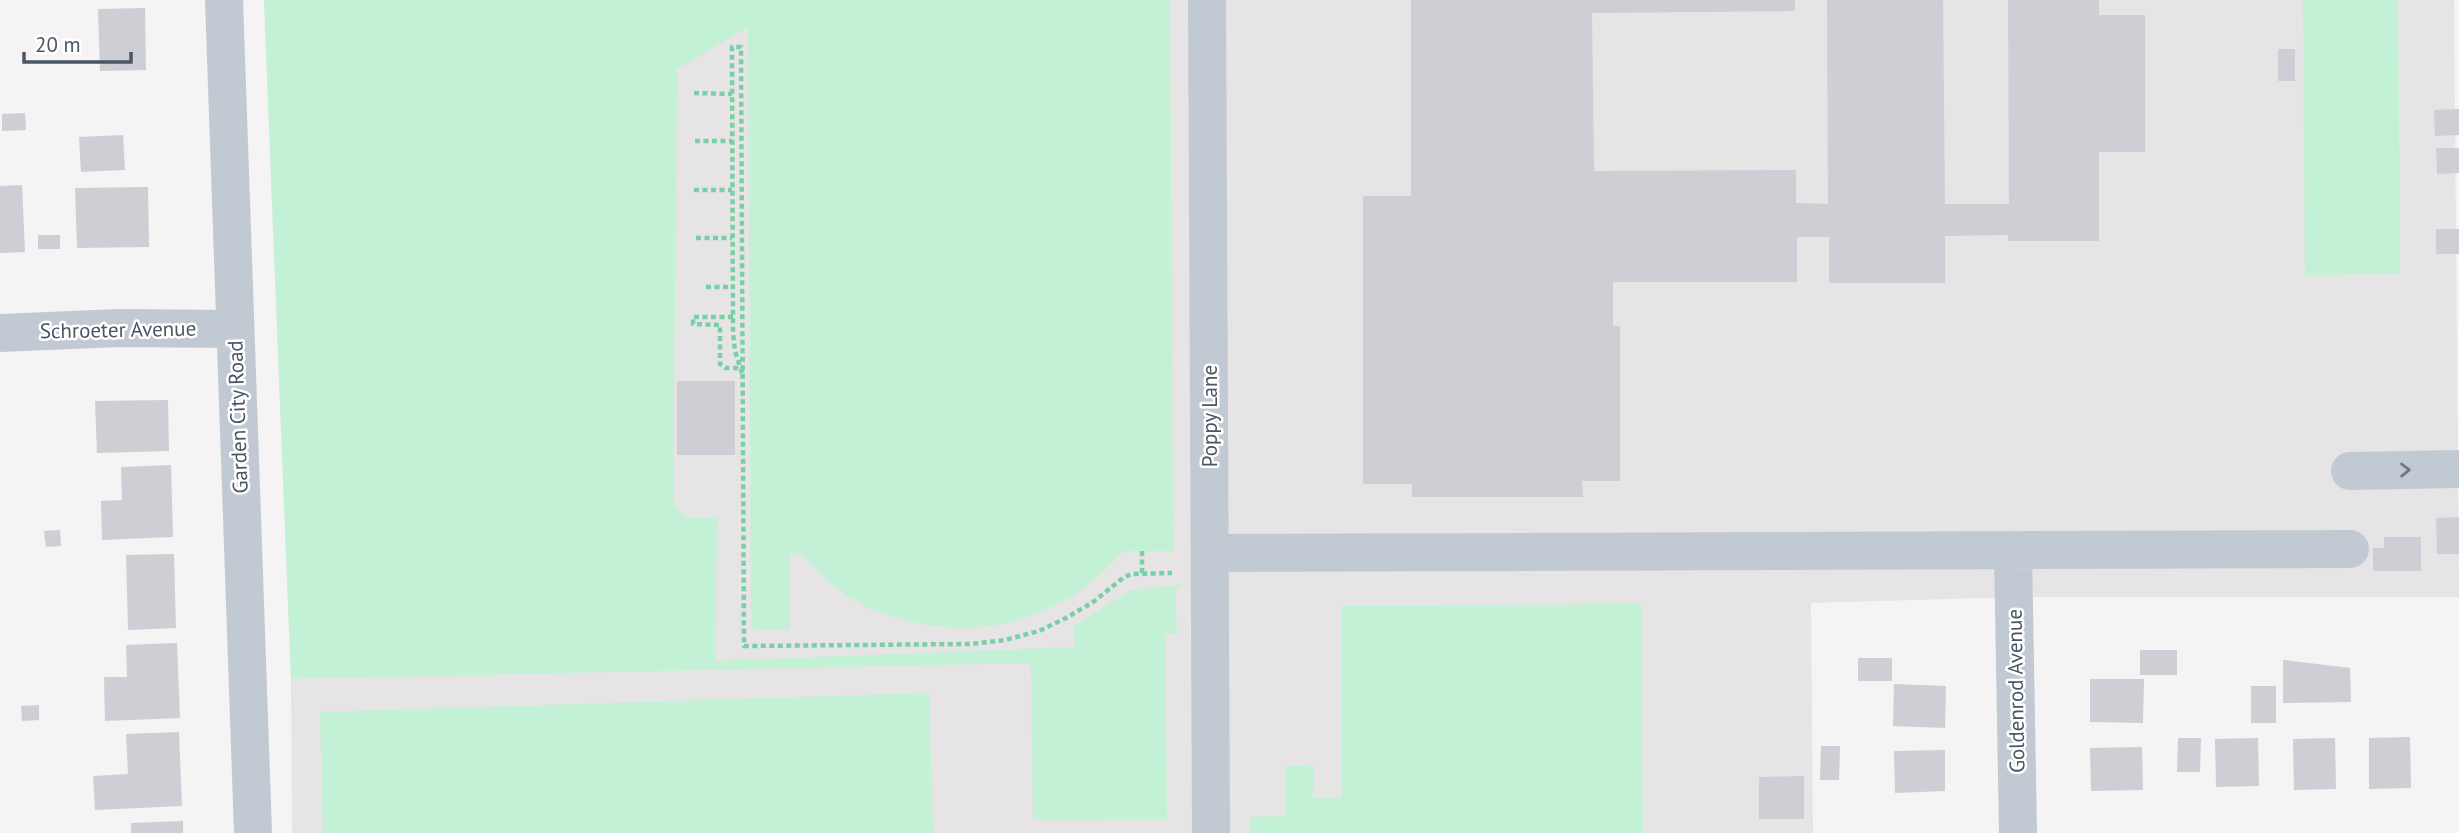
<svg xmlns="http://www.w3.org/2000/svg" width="2459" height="833" viewBox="0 0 2459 833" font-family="'PT Sans',sans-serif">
  <rect width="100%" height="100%" fill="#f5f3f3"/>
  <path fill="#e6e4e5" d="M264 0H2454L2459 597H2015L1811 603 1813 833H292L291 679Z"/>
  <path fill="#c3f1d5" d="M264 0H1170L1173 551H1124C1109 564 1096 579 1080 591 1074 597 1065 600 1057 604 996 637 923 634 861 604 837 592 819 572 800 553H789L790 630 751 629 748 27 677 69 673 505 687 518H717L715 661 1075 647 1074 626 1131 590 1183 584 1175 590 1177 634H1165L1167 819 1033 820 1031 663 291 679Z
    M2303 0H2398L2400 274 2305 275Z
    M1641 604 1643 833H1250V817L1285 816V766L1313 765V798H1342L1341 606Z
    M929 693 933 833H323L320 712Z"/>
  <path fill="#cdcfd5" d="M1411 0H1795V11L1592 13 1594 171 1796 170V203L1828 204 1827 0H1943L1945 204H2009L2008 0H2099V15H2145V152H2099V241H2008V235L1945 236V283H1829V237H1797V282H1613V326H1620V481H1582L1583 497H1412V484H1363V196H1411Z
    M145 8 146 70 100 71 98 9Z
    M2278 49H2295V81H2278Z
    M2459 109V135L2435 136 2434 110Z
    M25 113 26 130 2 131V114Z
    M123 135 125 170 81 172 79 137Z
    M2436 148H2459V173L2437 174Z
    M22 185 25 252 0 253V186Z
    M148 187 149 247 77 248 75 188Z
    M2436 229H2459V254H2436Z
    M38 235H60V249H38Z
    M677 381H735V455H677Z
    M168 400 169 451 97 453 95 401Z
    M171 465 173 537 102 540 101 501 122 500 121 467Z
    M2459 517V554H2437L2436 518Z
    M60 530 61 546 46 547 44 531Z
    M2384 537H2421V571H2373V548H2384Z
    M174 554 176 628 128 630 126 555Z
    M177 643 180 718 105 721 104 677H127L126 645Z
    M2140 650H2177V675H2140Z
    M1858 658H1892V681H1858Z
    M2283 660 2350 668 2351 702 2283 703Z
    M2090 679H2144L2143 723 2090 722Z
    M1894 684 1946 686 1945 728 1893 726Z
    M2251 686H2276V723H2251Z
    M39 705V720L22 721 21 706Z
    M179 732 182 806 95 810 93 776 128 774 126 734Z
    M2410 737 2411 788 2369 789V738Z
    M2178 738H2201L2200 772H2177Z
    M2258 738 2259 786 2216 787 2215 739Z
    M2335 738 2336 789 2294 790 2293 739Z
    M1821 746H1840L1839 780H1820Z
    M2142 747 2143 790 2091 791 2090 748Z
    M1945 750V791L1895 793 1894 751Z
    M1804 776V819H1759V777Z
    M183 821V833H131V823Z"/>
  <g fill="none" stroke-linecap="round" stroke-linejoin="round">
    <path stroke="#7ad0a6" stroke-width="4.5" stroke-dasharray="5 3.5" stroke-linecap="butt" d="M694 93 732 94
      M695 141H732
      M694 190H732
      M696 238H732
      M706 287H733
      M733 317H693V324L720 325V364L725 368H736L741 372
      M742 373 735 351 733 332 732 47H741L744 646 971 644 1005 640 1039 631 1066 618 1093 602 1123 578 1131 574 1172 573
      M1142 551V574"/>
    <path stroke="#c1cad2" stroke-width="38" d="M224 0 253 833
      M1207 0 1211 833
      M0 333 119 328 235 329
      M2350 471 2459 469
      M2013 550 2018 833
      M1211 553 2350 549"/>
  </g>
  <defs><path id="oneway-chevron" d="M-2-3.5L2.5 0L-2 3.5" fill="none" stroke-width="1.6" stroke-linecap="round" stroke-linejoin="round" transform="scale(1.75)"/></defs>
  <use stroke="#6e7983" href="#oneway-chevron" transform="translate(2405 470) rotate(-1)"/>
  <g text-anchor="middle" stroke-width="5" stroke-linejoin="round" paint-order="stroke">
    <g font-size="21" fill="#4a5661" stroke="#fff">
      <text transform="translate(118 330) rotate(-1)" y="7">Schroeter Avenue</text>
      <text transform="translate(1210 416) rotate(-90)" y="7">Poppy Lane</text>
      <text transform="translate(238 417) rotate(-92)" y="7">Garden City Road</text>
      <text transform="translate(2016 691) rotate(-91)" y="7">Goldenrod Avenue</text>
    </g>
  </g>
  <path d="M24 52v10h107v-10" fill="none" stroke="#4a5661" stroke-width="3.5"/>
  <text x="35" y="52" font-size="21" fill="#4a5661" stroke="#ffffff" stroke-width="5" paint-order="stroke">20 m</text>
</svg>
